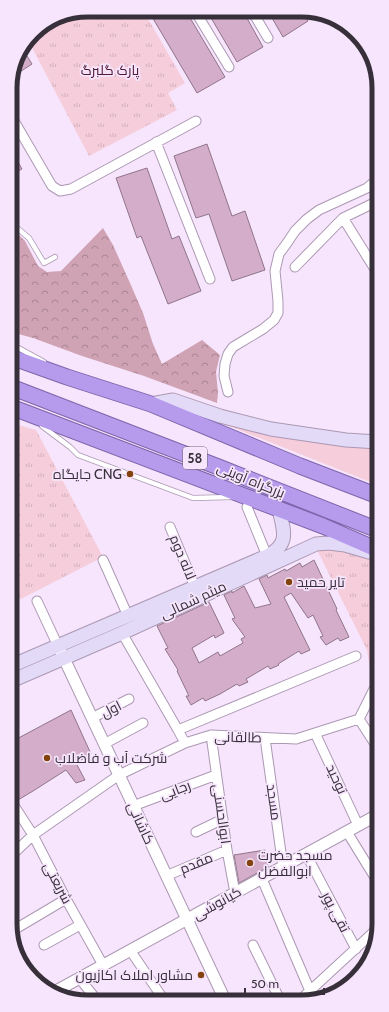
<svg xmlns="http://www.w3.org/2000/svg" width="389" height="1012" viewBox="0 0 389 1012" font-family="Cabin,Cairo,sans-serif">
  <defs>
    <pattern id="forest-crowns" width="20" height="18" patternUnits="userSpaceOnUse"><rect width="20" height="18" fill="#d0a3b4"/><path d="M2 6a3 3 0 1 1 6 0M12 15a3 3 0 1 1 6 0" fill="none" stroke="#aa8593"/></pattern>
    <pattern id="park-tufts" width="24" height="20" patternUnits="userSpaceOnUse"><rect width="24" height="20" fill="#f6cddb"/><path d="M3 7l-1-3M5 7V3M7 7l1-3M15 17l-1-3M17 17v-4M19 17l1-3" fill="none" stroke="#d4b0bd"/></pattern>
  </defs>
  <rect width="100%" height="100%" fill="#f6e5fc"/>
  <path fill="url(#forest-crowns)" d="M103 228 113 245 130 283 143 313 153 344 162 364 202 340 220 355 216 372 218 393 217 403 144 376 82 356 33 338 11 332 10 234 17 233 25 241 38 266 47 272 61 271Z"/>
  <path fill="url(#park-tufts)" d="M88 10H143L185 83 168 93 177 110 89 156 28 40 36 30 58 16Z
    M11 423 36 430 103 557 11 604Z
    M332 547 367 555 378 559V661L370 669 367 650 316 548Z"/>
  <path fill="#f6cddb" d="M214 420C268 432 322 447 378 448V485Z"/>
  <path fill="#d3adc9" stroke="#907589" d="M148 10 186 11 225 77 197 93Z
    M207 11H243L263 47 237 62Z
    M268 11H303L308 21 283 37Z
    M22 48 32 64 12 77 18 54Z
    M207 144 232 216 245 211 265 270 232 281 209 214 196 218 174 156Z
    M10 148 22 169 10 175Z
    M147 168 172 239 179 236 201 291 168 304 141 236 137 238 116 178Z
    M314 560 337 609 336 610 349 637 340 641 338 638 326 645 320 637 323 636 313 615 308 618 291 593 284 597 310 650 301 654 299 651 278 664 279 665 270 669 268 666 246 679 248 682 239 686 237 684 220 694 205 701 203 698 191 705 186 696H189L177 671 178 670 165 649 168 648 157 626 209 602 224 633 215 638 214 635 192 648 199 663 218 652 220 656 243 643 241 639 245 637 232 619 235 618 224 595 232 591V593L244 586 255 608 271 604 259 579 267 575 268 578 285 569 286 571 300 563 302 567Z
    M71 710 91 754 76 763 85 780 76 783 66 770 33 791 18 800 11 788V742Z
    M265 850 268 867 239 883 234 855Z"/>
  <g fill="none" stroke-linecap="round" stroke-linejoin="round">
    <defs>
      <path id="service" d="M10 222 29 238 44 263 55 257
        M11 344 44 362
        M42 426 70 447 78 455 193 498 233 497"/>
      <path id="minor" d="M195 11 229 67
        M252 11 268 38
        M10 114 52 186 60 191 71 189 196 121
        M156 142 210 279
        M343 218 378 274
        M295 267 343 218 378 201
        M228 392 224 376 225 364 228 354 233 347 263 329 274 320 278 313V301L275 271 279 254 287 243 295 231 307 219 319 210 367 188 378 179
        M247 507 267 556
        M170 527 195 587
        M103 560 128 616
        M37 601 58 646
        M122 633 178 730 185 743
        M92 718 129 699
        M359 719 379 750
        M178 730 356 656
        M315 733 358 825
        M211 735 227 850 235 893
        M265 738 283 867
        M104 744 143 723
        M11 801 33 835 66 899 103 965
        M133 806 216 775
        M196 832 223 819
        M347 832 379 884
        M306 854 356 949
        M11 856 33 835 119 775 185 743 211 735 296 739 359 719 378 681
        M166 876 227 850
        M262 879 310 991
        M12 931 66 899
        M44 945 80 925
        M253 945 280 1000
        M130 950 164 1000
        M79 978 97 1000
        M300 1000 379 927"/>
      <path id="tertiary" d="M61 652 225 1000
        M56 991 379 814"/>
      <path id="secondary" d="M151 404 173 400 220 416 271 429 346 440 378 442
        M11 666 267 556C290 544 284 531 279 510
        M11 681 122 633 316 544 329 543 345 545 369 552"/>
      <path id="trunk" d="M11 357 67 377 151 404 300 466 378 496
        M11 387 221 468 378 530
        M11 407 323 526 378 550"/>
    </defs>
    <use href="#service" stroke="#ac98b3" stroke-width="6"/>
    <use href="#minor" stroke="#ac98b3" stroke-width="11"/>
    <use href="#tertiary" stroke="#ac98b3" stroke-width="13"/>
    <use href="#secondary" stroke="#ac98b3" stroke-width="15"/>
    <use href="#trunk" stroke="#7d65aa" stroke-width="17"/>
    <use href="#service" stroke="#fff" stroke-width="4.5"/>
    <use href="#minor" stroke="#fff" stroke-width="9"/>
    <use href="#tertiary" stroke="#fff" stroke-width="11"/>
    <use href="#secondary" stroke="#e3daf8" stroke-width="13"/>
    <use href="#trunk" stroke="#b69bec" stroke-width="15"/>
  </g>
  <g fill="#84420f" stroke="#f6e5fc" stroke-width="1.5">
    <circle cx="130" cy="474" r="4"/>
    <circle cx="289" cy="582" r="4"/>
    <circle cx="47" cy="758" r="4"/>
    <circle cx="250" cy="863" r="4"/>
    <circle cx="201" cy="975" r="4"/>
  </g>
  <g text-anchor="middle" stroke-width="3.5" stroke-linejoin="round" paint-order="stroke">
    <rect fill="#f6e5fc" stroke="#706674" stroke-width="1" x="183" y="447" width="24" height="22" rx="3"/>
    <g font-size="13" font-weight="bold" fill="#372f3a">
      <text x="195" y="463">58</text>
    </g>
    <g font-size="14" fill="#4f1932" stroke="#f6e5fc">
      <text x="110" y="75">پارک گلبرگ</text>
    </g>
    <g font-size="14" fill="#372f3a" stroke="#f6e5fc" text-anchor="start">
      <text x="122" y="479" text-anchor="end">جایگاه CNG</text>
      <text x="297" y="587">تایر حمید</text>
      <text x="55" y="763">شرکت آب و فاضلاب</text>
      <text x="258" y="860">مسجد حضرت<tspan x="258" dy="16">ابوالفضل</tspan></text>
      <text x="193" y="980" text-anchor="end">مشاور املاک اکازیون</text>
    </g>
    <g font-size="14" fill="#372f3a" stroke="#f6e5fc">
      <text transform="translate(251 480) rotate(22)" y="5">بزرگراه آوینی</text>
      <text transform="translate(183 557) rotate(67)" y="5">لاله دوم</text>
      <text transform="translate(193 600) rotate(-25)" y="5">میثم شمالی</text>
      <text transform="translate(111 709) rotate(-27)" y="5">اول</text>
      <text transform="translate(238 737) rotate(1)" y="5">طالقانی</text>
      <text transform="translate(337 779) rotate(65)" y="5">توحید</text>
      <text transform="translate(175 790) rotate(-21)" y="5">رجایی</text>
      <text transform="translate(274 802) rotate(82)" y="5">مسجد</text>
      <text transform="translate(222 814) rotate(82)" y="5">ابوالحسنی</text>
      <text transform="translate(141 823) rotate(65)" y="5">کاشانی</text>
      <text transform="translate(196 863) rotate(-23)" y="5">مقدم</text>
      <text transform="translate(58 883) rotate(62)" y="5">شریعتی</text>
      <text transform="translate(217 903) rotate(-29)" y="5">کیانوشی</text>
      <text transform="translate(336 912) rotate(62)" y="5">تقی پور</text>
    </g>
  </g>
  <path d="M0 0H389V1012H0ZM88 17H301A71 71 0 0 1 372 88V924A71 71 0 0 1 301 995H88A71 71 0 0 1 17 924V88A71 71 0 0 1 88 17Z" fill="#f6e5fc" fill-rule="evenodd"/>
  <path fill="none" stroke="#372f3a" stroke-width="5" d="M88 17H301A71 71 0 0 1 372 88V924A71 71 0 0 1 301 995H88A71 71 0 0 1 17 924V88A71 71 0 0 1 88 17Z"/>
  <path d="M245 988v6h79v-6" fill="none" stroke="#372f3a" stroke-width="2"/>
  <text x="251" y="988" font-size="12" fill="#372f3a" stroke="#f6e5fc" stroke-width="3" paint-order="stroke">50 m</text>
</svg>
